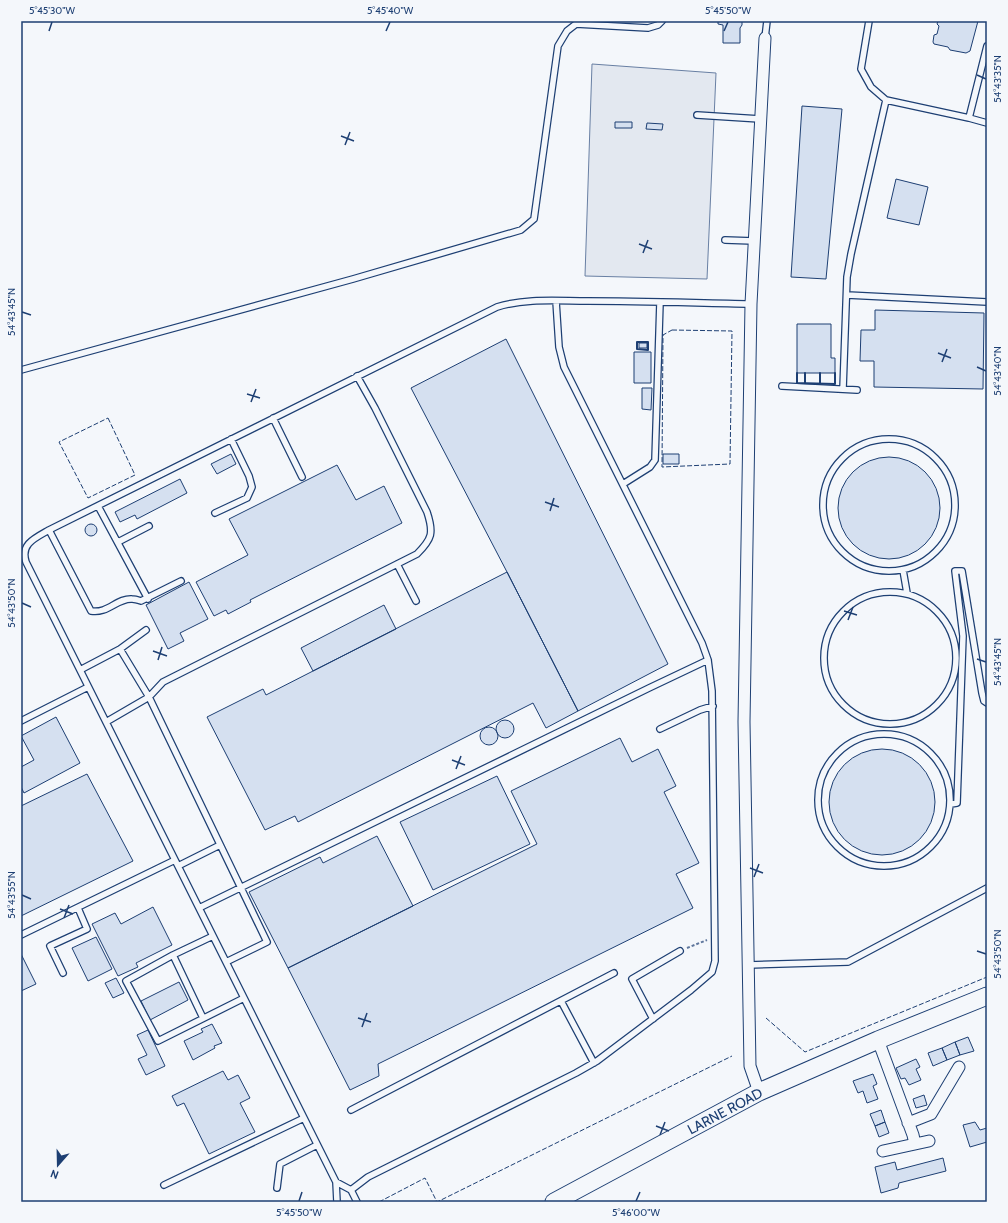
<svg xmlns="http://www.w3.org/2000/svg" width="1008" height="1223" viewBox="0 0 1008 1223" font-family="Cabin,sans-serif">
  <rect width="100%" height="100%" fill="#f4f7fb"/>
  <path fill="#e3e8f0" stroke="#687fa3" d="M592 64 716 73 707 279 585 276Z"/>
  <path fill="#d5e0f0" stroke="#1d3f73" d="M718 21H742V25L740 28V43H723V25L718 24Z
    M938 21H978L970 51 966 53 950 50 948 47 934 44 933 42 934 35 937 34 939 26 937 24Z
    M802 106 842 109 826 279 791 277Z
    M615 122H632V128H615Z
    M647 123 663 124 662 130 646 129Z
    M896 179 928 187 919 225 887 218Z
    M875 310 984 313 983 389 874 387V361H860L861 330H875Z
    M797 324H831V358H835V373H797Z
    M506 339 668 664 578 711 507 572 411 388Z
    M639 343H647V348H639Z
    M634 352H651V383H634Z
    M642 388H652L651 410 642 409Z
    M231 454 236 464 217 474 211 464Z
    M663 454H679V464H663Z
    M838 508a51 51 0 1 1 102 0a51 51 0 1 1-102 0Z
    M337 465 356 500 384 486 402 523 250 600 251 602 228 614 226 610 214 616 196 582 248 555 229 519Z
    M180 479 187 493 137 519 135 515 120 522 115 512Z
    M85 530a6 6 0 1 1 12 0a6 6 0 1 1-12 0Z
    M507 572 578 711 546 728 533 703 298 822 295 816 265 830 207 717 263 689 266 695Z
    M189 582 208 619 180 633 184 641 168 649 146 605Z
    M384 605 396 629 313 671 301 648Z
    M56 717 80 763 24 793 21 787V767L34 760 21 736Z
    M496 729a9 9 0 1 1 18 0a9 9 0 1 1-18 0Z
    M480 736a9 9 0 1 1 18 0a9 9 0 1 1-18 0Z
    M620 738 632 762 658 749 676 786 664 792 699 863 676 874 693 908 378 1064 379 1076 350 1090 288 968 537 844 511 791Z
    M829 802a53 53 0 1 1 106 0a53 53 0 1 1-106 0Z
    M87 774 133 861 21 916V806Z
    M497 776 530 844 433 890 400 822Z
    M377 836 413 906 288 968 249 892 320 857 323 863Z
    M153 907 172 945 136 963 138 967 118 976 92 924 115 913 121 924Z
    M96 937 112 969 88 981 72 948Z
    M21 954 36 984 21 991Z
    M116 978 124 993 113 998 105 983Z
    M179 982 188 1000 150 1020 141 1001Z
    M212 1024 222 1043 214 1046 215 1048 193 1060 184 1041 203 1032 201 1029Z
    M148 1030 165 1066 146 1075 138 1059 147 1055 137 1035Z
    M968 1037 974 1051 960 1055 955 1042Z
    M955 1042 960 1055 947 1060 942 1048Z
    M942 1048 947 1060 933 1066 928 1053Z
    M916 1059 920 1067 916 1069 921 1080 909 1085 905 1078 901 1079 896 1068Z
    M223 1071 228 1080 238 1075 250 1098 240 1103 255 1132 209 1154 184 1103 177 1106 172 1096Z
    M873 1074 877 1084 873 1086 878 1099 867 1103 863 1091 858 1093 853 1081Z
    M924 1095 927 1105 916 1108 913 1099Z
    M881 1110 885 1122 875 1126 870 1114Z
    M885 1122 889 1133 879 1137 875 1126Z
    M975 1122 980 1130 987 1128V1142L970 1147 963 1125Z
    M943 1158 946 1171 899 1183 898 1188 881 1193 875 1167 895 1162 897 1170Z"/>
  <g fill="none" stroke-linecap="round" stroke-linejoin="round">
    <defs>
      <path id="lane" d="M869 21 861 69 871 87 886 100 969 118 987 123
        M765 38 767 21
        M697 115 760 119
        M969 118 987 46
        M725 240 754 241
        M847 295 987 302
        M21 370 353 279 521 230 534 219 558 46 567 31 576 24 648 28 658 25 662 21
        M782 386 857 390
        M843 389 847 277 851 254 886 100
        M273 418 302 477
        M823 505a66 66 0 1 1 132 0a66 66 0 1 1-132 0Z
        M623 484 650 467 655 460 660 302
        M98 506 148 599
        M215 513 247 498 252 487 249 476 231 439
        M49 530 91 611C108 614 117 598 132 599 135 599 138 600 141 601L181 581
        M118 542 149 526
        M397 564 416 601
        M903 570 907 593
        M824 658a66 66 0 1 1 132 0a66 66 0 1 1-132 0Z
        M120 649 149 697 267 942 226 962
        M80 670 120 649 146 630
        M21 721 88 687
        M106 722 149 697 163 682 417 554C432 539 434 533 427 512L375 408 357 376
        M660 729 700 710 713 706
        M818 800a66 66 0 1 1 132 0a66 66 0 1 1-132 0Z
        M951 804 957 803 963 636 955 571H962L982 693 984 701 987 703
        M178 866 220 845
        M199 908 649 688 708 660
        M21 935 175 860
        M213 936 173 955 126 981 158 1041 244 998
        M173 955 203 1018
        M748 965 848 962 987 888
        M63 973 50 946 87 929 78 908
        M561 1001 594 1063
        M653 1019 632 979 680 951
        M351 1110 614 973
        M336 1182 351 1190 357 1202
        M164 1185 304 1118
        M277 1188 280 1164 317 1145
        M351 1190 368 1177 576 1073 597 1061 691 990 712 972 715 961 712 691 708 660 702 643 564 367 559 347 556 301
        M337 1202 336 1182 26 562C20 544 35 538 49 530L497 307C526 298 557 301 588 301 642 301 696 303 751 304"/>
      <path id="street" d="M878 1040 913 1135 915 1144
        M759 1092 750 1066 744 722 751 304 765 38
        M908 1123 931 1114 959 1067
        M883 1151 929 1141"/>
      <path id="primary" d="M554 1202 759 1092 878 1040 987 996"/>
    </defs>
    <use href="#lane" stroke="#1d3f73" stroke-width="8"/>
    <use href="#street" stroke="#1d3f73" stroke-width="13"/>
    <use href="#primary" stroke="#1d3f73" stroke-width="19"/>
    <path stroke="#5e769c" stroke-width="2" stroke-dasharray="3 2" stroke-linecap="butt" d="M687 948 707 940"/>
    <use href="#lane" stroke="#f4f7fb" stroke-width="5.5"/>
    <use href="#street" stroke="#f4f7fb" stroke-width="11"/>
    <use href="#primary" stroke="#f4f7fb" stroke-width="17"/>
    <path stroke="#1d3f73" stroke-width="1" stroke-dasharray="5 2" stroke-linecap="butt" d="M672 330 732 331 730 464 662 467 663 335Z
      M108 418 135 475 88 498 59 442Z
      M766 1018 805 1052 987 977
      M379 1202 425 1178 437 1202 732 1056"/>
    <path stroke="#1d3f73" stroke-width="2" d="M637 342H648V350L637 349Z
      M797 373V383L835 384V373
      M805 383V373
      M820 384V373"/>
  </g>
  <path fill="none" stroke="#1d3f73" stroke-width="1.5" d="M49 31 52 22M386 31 390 22M724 31 728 22M977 75 986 79M341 136 354 141M345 145 350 132M639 244 652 249M643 253 648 240M22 312 31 315M938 353 951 358M942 362 947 349M977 367 986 371M247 394 260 398M251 402 256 389M545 502 559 507M550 511 554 498M22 603 31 607M844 611 857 615M848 620 853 607M153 651 167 656M977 659 986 662M158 660 162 647M452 760 465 765M456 769 461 756M750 868 763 873M754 877 759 864M22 895 31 899M60 909 73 914M64 918 69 905M977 951 986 954M358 1018 371 1022M362 1027 367 1013M656 1126 669 1131M660 1135 665 1122M299 1201 302 1192M636 1201 640 1192"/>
  <g text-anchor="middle" stroke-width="3" stroke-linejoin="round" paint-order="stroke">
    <g font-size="14" fill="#1d3f73" stroke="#f4f7fb">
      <text transform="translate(725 1111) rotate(-28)" y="5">LARNE ROAD</text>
    </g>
  </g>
  <rect width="1008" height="1223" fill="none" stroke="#f4f7fb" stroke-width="44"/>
  <g transform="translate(58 1165) rotate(200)" stroke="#f4f7fb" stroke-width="3" paint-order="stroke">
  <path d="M0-3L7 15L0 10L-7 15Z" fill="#1d3f73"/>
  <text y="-6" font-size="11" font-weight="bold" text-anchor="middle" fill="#1d3f73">N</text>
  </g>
  <rect x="22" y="22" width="964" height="1179" fill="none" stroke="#1d3f73" stroke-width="1.5"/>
  <g font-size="10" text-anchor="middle" fill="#1d3f73">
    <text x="52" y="14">5°45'30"W</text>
    <text x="390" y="14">5°45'40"W</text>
    <text x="728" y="14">5°45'50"W</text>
    <text transform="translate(997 79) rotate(-90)" y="4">54°43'35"N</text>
    <text transform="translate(11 312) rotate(-90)" y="4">54°43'45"N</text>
    <text transform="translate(997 371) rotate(-90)" y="4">54°43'40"N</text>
    <text transform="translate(11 603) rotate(-90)" y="4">54°43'50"N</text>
    <text transform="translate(997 662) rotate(-90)" y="4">54°43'45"N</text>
    <text transform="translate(11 895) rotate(-90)" y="4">54°43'55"N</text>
    <text transform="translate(997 954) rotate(-90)" y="4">54°43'50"N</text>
    <text x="299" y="1216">5°45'50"W</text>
    <text x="636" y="1216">5°46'00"W</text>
  </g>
</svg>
